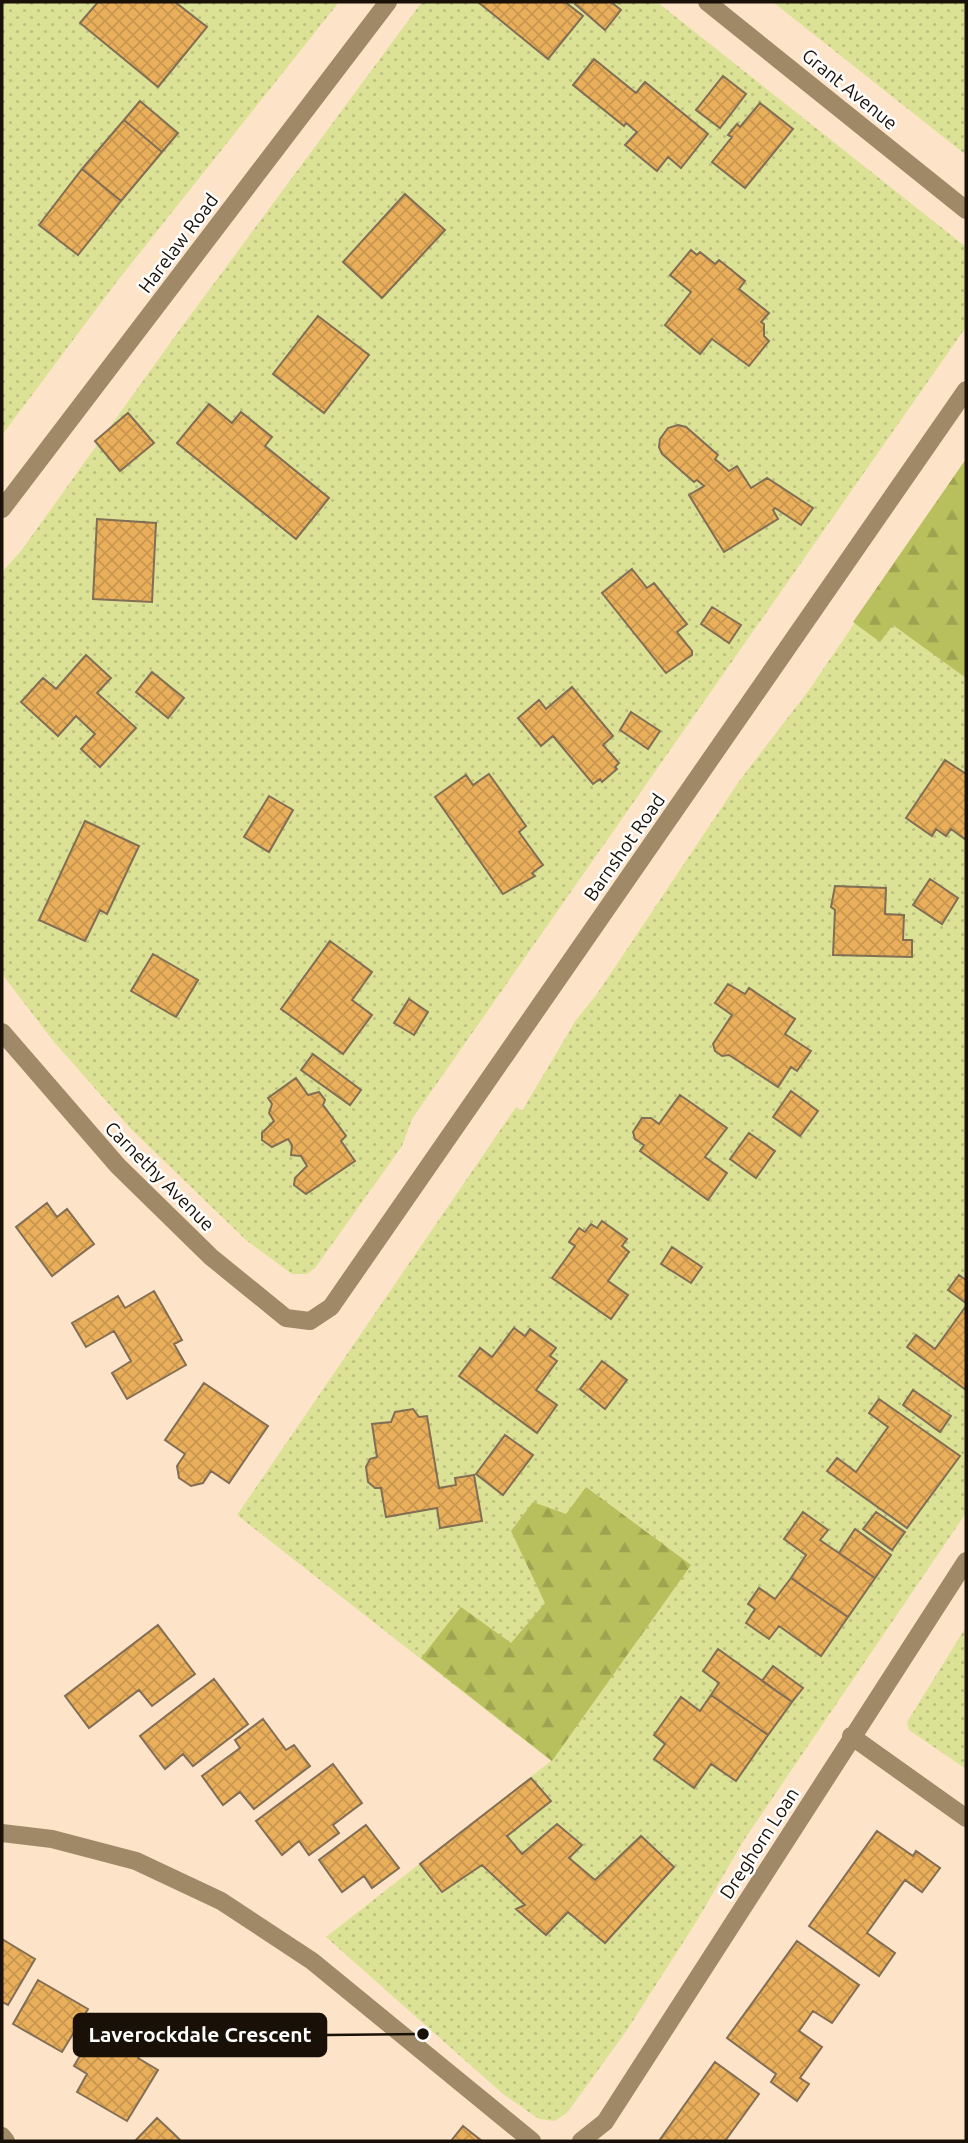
<svg xmlns="http://www.w3.org/2000/svg" width="968" height="2143" viewBox="0 0 968 2143" font-family="Ubuntu,sans-serif">
  <defs>
    <pattern id="grass-dots" width="8" height="8" patternUnits="userSpaceOnUse" patternTransform="scale(1.75)"><rect width="8" height="8" fill="#dbe295"/><path d="M2 2h.1M6 6h.1" fill="none" stroke="#bbc17f" stroke-width="1.8" stroke-linecap="round"/></pattern>
    <pattern id="forest-firs" width="22" height="20" patternUnits="userSpaceOnUse" patternTransform="scale(1.75)"><rect width="22" height="20" fill="#b8bf5d"/><path d="M5 1l3.5 6h-7zM16 11l3.5 6h-7z" fill="#9ea34f"/></pattern>
    <pattern id="building-cross-hatch" width="8" height="8" patternUnits="userSpaceOnUse" patternTransform="scale(1.75)"><rect width="8" height="8" fill="#eaaf5b"/><path d="M0 0l8 8M0 8l8-8" fill="none" stroke="#c8964e"/></pattern>
  </defs>
  <rect width="100%" height="100%" fill="#fde4c9"/>
  <path fill="url(#grass-dots)" d="M2 2H339L115 284 2 435Z
    M422 2H657L966 247V327L412 1119 402 1146 315 1268 307 1274H292L246 1240 131 1129 54 1042 2 974V572L21 551 178 332Z
    M773 2H966V155L783 10Z
    M966 459V1513L744 1840 698 1919 627 2030 567 2113 555 2121 539 2119 503 2094 326 1937 551 1761 237 1515 516 1107 522 1111 576 1020 597 994 740 780 809 690Z
    M966 1627V1769L909 1730 907 1722Z"/>
  <path fill="url(#forest-firs)" d="M966 459V678L893 625 880 642 853 622Z
    M586 1487 691 1565 552 1761 421 1658 461 1607 511 1643 545 1603 511 1531 533 1502 566 1514Z"/>
  <path fill="url(#building-cross-hatch)" stroke="#826e54" stroke-width="2" d="M98 2H175L207 27 158 87 80 23Z
    M478 2H565L583 16 548 59Z
    M577 2H611L621 10 605 30 575 4Z
    M594 59 636 93 645 82 708 134 681 168 668 157 657 171 625 145 637 132 626 123 624 126 573 85Z
    M723 76 746 94 720 128 696 110Z
    M140 101 178 133 162 152 124 120Z
    M760 103 793 129 745 188 712 162 732 137 728 135 737 124 740 127Z
    M124 120 162 152 121 201 82 169Z
    M82 169 121 201 78 255 39 225Z
    M405 194 445 230 382 298 343 262Z
    M691 250 697 255 700 252 715 264 719 260 745 281 739 289 769 313 761 322 764 324V336L769 341 749 366 712 339 700 354 665 325 691 292 670 275Z
    M318 316 369 355 324 413 273 374Z
    M209 404 232 423 241 412 272 437 265 446 329 498 296 539 177 443Z
    M128 413 154 443 120 471 95 441Z
    M678 425 686 427 718 455 715 459 729 471 737 466 751 488 767 478 813 508 801 525 775 508 773 510 778 519 724 552 689 495 704 486 697 480 694 482 662 454 659 447 660 439 668 428Z
    M97 519 156 523 152 602 93 599Z
    M632 569 647 588 654 583 687 624 677 632 692 651V655L666 673 602 593Z
    M712 607 741 625 729 643 701 624Z
    M86 655 111 678 97 693 136 728 100 767 81 749 95 734 76 716 58 736 21 702 43 678 56 689Z
    M152 672 184 698 168 718 136 692Z
    M572 687 613 736 603 745 619 763 615 767 617 769 602 782 600 779 593 784 553 736 541 746 518 718 539 700 546 709Z
    M631 712 660 731 648 749 620 730Z
    M945 760 966 774V840L951 829 946 836 936 829 932 836 906 818Z
    M489 774 526 826 519 832 543 865 532 873 535 876 503 894 435 797 466 775 473 785Z
    M269 796 293 810 269 852 244 837Z
    M85 821 139 846 107 914 100 910 85 941 39 920Z
    M930 879 958 898 942 924 913 905Z
    M835 886 886 888 885 914 904 915 903 940H912V957L833 955 835 910 831 907Z
    M330 941 372 972 352 1000 372 1015 343 1054 281 1009Z
    M153 954 198 980 176 1017 131 991Z
    M728 984 745 994 749 988 795 1019 785 1034 811 1051 797 1071 791 1067 778 1087 729 1055 722 1056 715 1051 713 1044 732 1015 715 1003Z
    M409 999 428 1012 414 1035 394 1023Z
    M313 1054 361 1090 350 1105 301 1070Z
    M296 1078 308 1095 319 1092 325 1100 323 1105 346 1136 341 1141 355 1161 306 1194 294 1185 295 1178 307 1166 301 1156 291 1155 292 1145 288 1139 272 1147 262 1140V1133L274 1121 269 1113 272 1104 268 1098Z
    M791 1091 818 1111 800 1136 773 1117Z
    M680 1095 727 1128 705 1157 727 1173 708 1200 640 1151 644 1145 635 1139 633 1132 642 1118H651L659 1124Z
    M749 1133 775 1151 756 1178 730 1159Z
    M47 1203 57 1217 67 1209 94 1244 52 1276 16 1227Z
    M602 1221 627 1239 622 1246 629 1252 608 1281 628 1295 611 1319 552 1278 575 1246 569 1242 579 1228 585 1232 591 1224 597 1228Z
    M672 1247 702 1267 691 1283 661 1264Z
    M959 1275 966 1280V1303L948 1290Z
    M154 1291 182 1340 174 1344 186 1365 127 1399 112 1373 131 1361 114 1331 86 1347 72 1323 118 1296 125 1308Z
    M966 1306V1390L907 1347 916 1335 935 1349Z
    M514 1328 525 1336 530 1329 556 1348 550 1356 557 1361 536 1390 557 1405 537 1433 459 1376 480 1348 492 1357Z
    M602 1361 627 1380 605 1409 580 1389Z
    M204 1383 268 1426 229 1483 211 1471 203 1483 191 1486 179 1478 177 1466 185 1454 165 1440Z
    M913 1390 951 1416 940 1432 903 1405Z
    M879 1399 960 1456 907 1528 827 1471 837 1458 856 1472 888 1427 869 1413Z
    M413 1409 419 1417 427 1416 439 1488 456 1485 455 1478 474 1475 482 1521 440 1528 437 1508 386 1517 381 1488H375L368 1482 366 1467 370 1459 377 1457 372 1424 391 1422 395 1412Z
    M505 1435 533 1455 503 1495 476 1474Z
    M803 1512 828 1530 820 1540 875 1578 848 1617 791 1578 806 1555 784 1539Z
    M876 1512 905 1532 892 1550 863 1529Z
    M855 1529 891 1555 875 1578 839 1553Z
    M791 1578 848 1617 821 1656 779 1626 769 1639 746 1623 755 1609 748 1604 759 1588 775 1599Z
    M158 1625 195 1674 152 1706 139 1690 89 1728 65 1696Z
    M718 1649 792 1702 768 1735 711 1695 719 1683 703 1671Z
    M773 1666 803 1688 792 1702 762 1681Z
    M214 1679 248 1724 193 1766 183 1754 165 1769 140 1736Z
    M711 1695 768 1735 736 1781 711 1764 694 1788 654 1759 665 1744 654 1735 681 1697 700 1711Z
    M263 1719 286 1750 294 1745 310 1766 254 1809 240 1792 223 1805 202 1776 240 1748 235 1740Z
    M333 1764 362 1803 333 1825 339 1833 309 1855 299 1841 282 1855 256 1821Z
    M531 1778 551 1801 507 1836 522 1854 557 1824 582 1845 569 1858 595 1880 641 1836 674 1867 605 1943 568 1912 546 1935 516 1909 525 1905 482 1865 442 1892 420 1864Z
    M366 1825 399 1868 372 1888 364 1876 342 1892 319 1860Z
    M877 1831 913 1856 916 1851 940 1868 922 1892 905 1880 867 1933 895 1953 879 1976 809 1926Z
    M2 1939 35 1959 8 2005 2 2002Z
    M797 1941 859 1985 832 2023 813 2011 799 2031 822 2047 800 2078 809 2084 797 2101 771 2082 776 2074 727 2038Z
    M38 1980 88 2009 62 2052 13 2024Z
    M131 2021 145 2029 149 2040 138 2058 158 2070 127 2121 77 2092 87 2074 74 2066 94 2032 112 2043 123 2024Z
    M715 2062 759 2094 725 2141H659Z
    M157 2118 173 2133 181 2141H135Z
    M463 2126 482 2141H451Z"/>
  <g fill="none" stroke-linecap="round" stroke-linejoin="round">
    <path stroke="#9f8967" stroke-width="18" d="M707 2 966 210
      M2 509 388 2
      M2 1032 118 1166 211 1257 286 1318 310 1321 331 1307 966 390
      M851 1736 966 1818
      M2 1833 52 1839 136 1861 221 1901 312 1961 532 2141
      M2 2136 6 2141
      M581 2141 605 2122 966 1561"/>
  </g>
  <g text-anchor="middle" stroke-width="5" stroke-linejoin="round" paint-order="stroke">
    <g font-size="19" fill="#191107" stroke="#fff">
      <text transform="translate(850 89) rotate(39)" y="7">Grant Avenue</text>
      <text transform="translate(178 243) rotate(-53)" y="7">Harelaw Road</text>
      <text transform="translate(624 847) rotate(-55)" y="7">Barnshot Road</text>
      <text transform="translate(160 1176) rotate(45)" y="7">Carnethy Avenue</text>
      <text transform="translate(759 1843) rotate(-57)" y="7">Dreghorn Loan</text>
    </g>
  </g>
  <path fill="none" stroke="#191107" stroke-width="2.5" d="M423 2034L326 2035"/>
  <circle fill="#191107" stroke="#fff" stroke-width="2.5" cx="423" cy="2034" r="7"/>
  <rect fill="#191107" stroke="#191107" stroke-width="2.5" x="74" y="2014" width="252" height="42" rx="7"/>
  <g font-size="21" text-anchor="middle" font-weight="bold" fill="#fff">
    <text x="200" y="2042">Laverockdale Crescent</text>
  </g>
  <rect width="968" height="2143" fill="none" stroke="#191107" stroke-width="7"/>
</svg>
